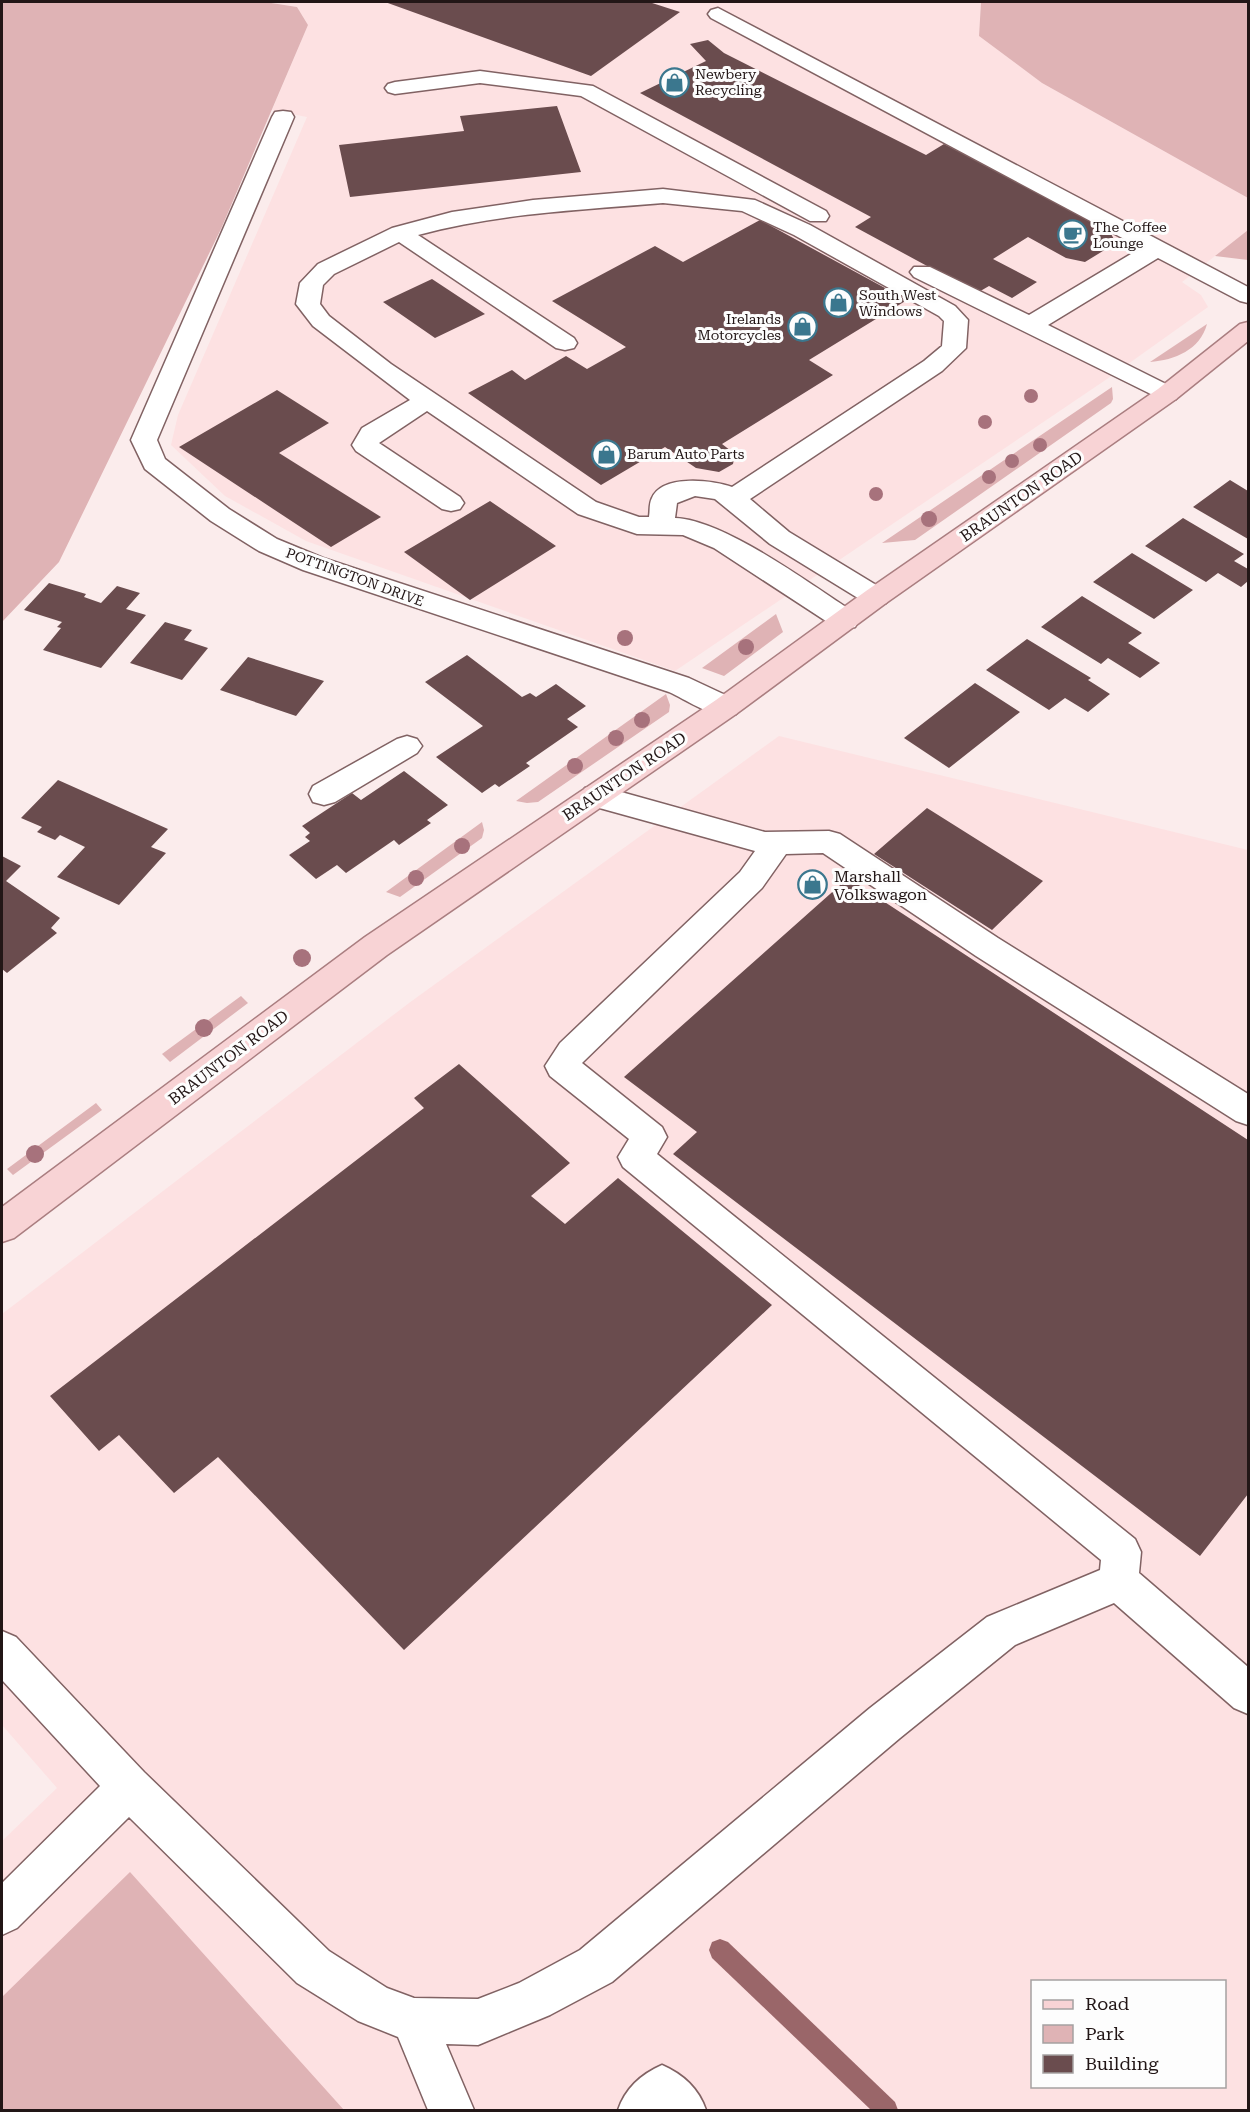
<svg xmlns="http://www.w3.org/2000/svg" width="1250" height="2112" viewBox="0 0 1250 2112" font-family="'Roboto Serif',serif">
  <rect width="100%" height="100%" fill="#fbecec"/>
  <path fill="#fde1e2" fill-rule="evenodd" d="M265 2H981L979 36 1042 83 1248 198V230L1182 282 1201 295 1208 307 1107 379 675 671 306 541 225 496 171 445 178 415 307 117 272 110 308 25 297 7Z
    M779 736 1248 850V2110H2V1841L57 1788 2 1725V1314L409 1003ZM1032 1982H1224V2086H1032Z"/>
  <path fill="#dfb3b5" d="M2 2H265L297 7 308 25 221 229 59 562 2 622Z
    M981 2H1248V198L1042 83 979 36Z
    M1248 230V260L1215 256Z
    M1207 324C1200 350 1175 360 1150 362Z
    M1112 387 1113 399 1111 403 915 540 882 543Z
    M776 614 783 632 724 676 702 668Z
    M666 694 670 705 669 712 538 802 527 803 516 801Z
    M482 822 484 830 482 838 400 897 386 892Z
    M241 996 248 1003 170 1062 162 1054Z
    M96 1103 102 1110 13 1175 7 1169Z
    M130 1872 344 2110H2V1997Z"/>
  <g fill="none" stroke-linecap="round" stroke-linejoin="round">
    <path fill="#9a6669" fill-rule="evenodd" d="M720 1939 728 1942 895 2102 898 2110H871L712 1958 709 1950 712 1942Z"/>
  </g>
  <path fill="#6a4c4e" d="M385 2H649L680 12 591 76Z
    M708 40 724 53 926 155 944 144 1073 210 1110 232 1116 243 1085 262 1066 258 1028 237 993 259 1037 282 1012 298 989 286 977 293 855 227 871 217 640 93 706 61 690 44Z
    M557 106 581 172 350 197 339 145 464 131 460 116Z
    M760 220 907 300 809 360 833 375 722 444 735 454 733 464 719 472 696 468 665 447 601 485 468 393 512 370 525 380 566 356 587 369 626 347 552 301 655 246 683 262Z
    M432 279 485 314 435 338 383 302Z
    M277 390 329 423 279 453 381 517 331 547 179 447Z
    M1230 480 1248 491V539L1193 507Z
    M490 501 556 546 470 600 404 552Z
    M1183 518 1244 554 1234 561 1248 569V581L1241 587 1218 573 1206 582 1145 546Z
    M1132 553 1193 590 1154 619 1093 582Z
    M49 583 86 594 84 597 101 603 117 586 140 593 126 609 146 615 101 668 43 650 61 628 57 627 62 622 24 610Z
    M1082 596 1142 633 1128 643 1160 663 1140 678 1108 658 1101 664 1041 627Z
    M165 622 192 630 184 640 208 648 182 680 130 663Z
    M1027 639 1091 678 1088 680 1110 694 1088 712 1065 698 1049 710 986 670Z
    M467 655 522 697 530 693 536 697 556 684 586 706 567 719 578 727 526 763 530 766 499 787 495 784 482 793 436 757 483 726 425 682Z
    M248 657 324 681 296 716 220 690Z
    M975 683 1020 712 949 768 904 738Z
    M404 771 448 805 427 820 431 823 399 845 394 840 346 873 337 865 316 879 289 855 310 841 305 837 310 833 302 826 352 793 361 800Z
    M58 780 168 829 151 847 166 853 119 905 57 877 85 847 60 835 55 840 37 832 42 827 21 818Z
    M927 808 1043 881 992 930 874 854Z
    M2 856 21 866 6 881 60 918 51 928 57 933 7 973 2 969Z
    M848 878 1248 1140V1494L1200 1556 673 1154 697 1132 624 1077Z
    M459 1064 570 1163 531 1196 565 1224 618 1178 772 1305 404 1650 218 1457 174 1493 119 1435 99 1451 50 1396 424 1108 414 1098Z"/>
  <g fill="none" stroke-linecap="round" stroke-linejoin="round">
    <defs>
      <path id="minor" d="M718 8 1248 287V303L1240 301 1158 258 1048 325 1176 389 1179 394 1176 399 1167 402 914 277 910 272 914 267H930L1029 315 1141 248 711 18 708 14 711 10Z
        M480 71 593 86 826 211 829 216 826 221H810L581 96 480 83 395 94 388 92 385 88 388 84 395 82Z
        M283 111 291 112 294 117 157 440 165 459 229 509 277 539 323 558 689 678 736 700 740 707 736 714C714 720 689 701 669 692L303 570 259 551 211 521 145 469 131 440 272 117 275 112Z
        M663 189 755 200 810 225 955 306 968 320 966 348 942 371 750 499 789 532 886 591 890 597 886 603 876 606 866 603 770 544 715 499 695 496 677 503 675 518C725 520 811 585 855 613L859 620 855 627 845 629 835 627 714 548 683 535 637 534 578 514 427 411 379 443 460 497 464 503 460 509 451 511 442 509 356 451 352 445 362 428 410 400 313 326 296 304 300 283 318 264 392 228 452 212 533 200ZM663 203 742 211 794 235 939 316 944 321 942 346 924 361 732 487C713 480 662 474 652 498 649 503 650 511 649 517H639L596 502 391 364 329 316 320 304 323 285 334 274 399 242 556 348 565 350 574 348 577 343 574 338 418 235C498 213 581 210 663 203Z
        M407 736 417 739 422 746 417 753 335 802 324 805 313 802 309 794 313 786 397 739Z
        M596 785 765 832 829 831 840 834 998 938 1248 1094V1125L1236 1121 976 956 823 853 786 854 762 888 582 1063 662 1127 667 1137 657 1154 1135 1539 1141 1552 1139 1573 1248 1667V1714L1234 1708 1114 1603 1015 1645 900 1738 612 1982 550 2015 478 2045 446 2044 474 2110H428L398 2037 358 2021 297 1983 129 1817 17 1928 2 1935V1883L100 1786 2 1680V1631L16 1637 144 1772 329 1951 387 1988 414 1998 478 1999 519 1983 580 1950 870 1708 987 1617 1100 1570 1101 1560 623 1167 618 1157 629 1139 550 1076 545 1066 560 1043 740 872 755 851 585 804 581 796 585 788Z
        M662 2065C683 2074 699 2089 706 2110H618C625 2089 641 2074 662 2065Z"/>
      <path id="major" d="M1248 322V341L1176 399 886 603 736 714 387 955 14 1238 2 1242V1207L365 937 716 700 866 591 1158 389 1240 324Z"/>
    </defs>
    <use href="#minor" stroke="#816263" stroke-width="3"/>
    <use href="#major" stroke="#aa7e80" stroke-width="3"/>
    <use href="#minor" fill="#fff" fill-rule="evenodd"/>
    <use href="#major" fill="#f8d3d5" fill-rule="evenodd"/>
  </g>
  <g fill="#a7727c">
    <circle cx="1031" cy="396" r="7"/>
    <circle cx="985" cy="422" r="7"/>
    <circle cx="1040" cy="445" r="7"/>
    <circle cx="1012" cy="461" r="7"/>
    <circle cx="989" cy="477" r="7"/>
    <circle cx="876" cy="494" r="7"/>
    <circle cx="929" cy="519" r="8"/>
    <circle cx="625" cy="638" r="8"/>
    <circle cx="746" cy="647" r="8"/>
    <circle cx="642" cy="720" r="8"/>
    <circle cx="616" cy="738" r="8"/>
    <circle cx="575" cy="766" r="8"/>
    <circle cx="462" cy="846" r="8"/>
    <circle cx="416" cy="878" r="8"/>
    <circle cx="302" cy="958" r="9"/>
    <circle cx="204" cy="1028" r="9"/>
    <circle cx="35" cy="1154" r="9"/>
  </g>
  <defs>
    <symbol id="shop-ring" viewBox="-11 -11 22 22"><circle r="9.5" fill="#fdfdfd" stroke="#3b778e" stroke-width="1.5"/><path d="M-5-2.5h2.3a2.7 3.5 0 0 1 5.4 0H5L5.5 6h-11ZM-1.5-2.5h3a1.5 2.3 0 0 0-3 0Z" fill="#3b778e"/></symbol>
    <symbol id="cafe-ring" viewBox="-11 -11 22 22"><circle r="9.5" fill="#fdfdfd" stroke="#3b778e" stroke-width="1.5"/><path d="M-5.5-4.5H6V0H3Q3 3.5 0 3.5H-2.5Q-5.5 3.5-5.5 0ZM3-3.2v2h1.7v-2ZM-6 4.5H4V6H-6Z" fill="#3b778e"/></symbol>
  </defs>
  <g fill-rule="evenodd">
    <use href="#shop-ring" x="658" y="66" width="33" height="33"/>
    <use href="#cafe-ring" x="1056" y="218" width="33" height="33"/>
    <use href="#shop-ring" x="822" y="286" width="33" height="33"/>
    <use href="#shop-ring" x="786" y="310" width="33" height="33"/>
    <use href="#shop-ring" x="590" y="438" width="33" height="33"/>
    <use href="#shop-ring" x="796" y="868" width="33" height="33"/>
  </g>
  <g text-anchor="middle" stroke-width="6" stroke-linejoin="round" paint-order="stroke">
    <g font-size="14" fill="#221616" stroke="#fdfdfd" text-anchor="start">
      <text x="695" y="79">Newbery<tspan x="695" dy="16">Recycling</tspan></text>
      <text x="1093" y="232">The Coffee<tspan x="1093" dy="16">Lounge</tspan></text>
      <text x="859" y="300">South West<tspan x="859" dy="16">Windows</tspan></text>
      <text x="781" y="324" text-anchor="end">Irelands<tspan x="781" dy="16">Motorcycles</tspan></text>
      <text x="627" y="459">Barum Auto Parts</text>
    </g>
    <g font-size="14" fill="#221616" stroke="#fdfdfd">
      <text transform="translate(355 577) rotate(20)" y="5">POTTINGTON DRIVE</text>
    </g>
    <g font-size="16" fill="#221616" stroke="#fdfdfd">
      <text transform="translate(1021 496) rotate(-35)" y="6">BRAUNTON ROAD</text>
      <text transform="translate(624 776) rotate(-34)" y="6">BRAUNTON ROAD</text>
      <text transform="translate(228 1057) rotate(-37)" y="6">BRAUNTON ROAD</text>
    </g>
    <g font-size="16" fill="#221616" stroke="#fdfdfd" text-anchor="start">
      <text x="834" y="882">Marshall<tspan x="834" dy="18">Volkswagon</tspan></text>
    </g>
  </g>
  <rect width="1250" height="2112" fill="none" stroke="#221616" stroke-width="6"/>
  <rect x="1031" y="1980" width="195" height="108" fill="#fdfdfd" stroke="#a5a1a1" stroke-width="1.5"/>
  <rect x="1043" y="2000" width="30" height="9" fill="#f8d3d5" stroke="#a5a1a1" stroke-width="1.5"/>
  <text x="1085" y="2010" font-size="18" fill="#221616">Road</text>
  <rect x="1043" y="2025" width="30" height="18" fill="#dfb3b5" stroke="#a5a1a1" stroke-width="1.5"/>
  <text x="1085" y="2040" font-size="18" fill="#221616">Park</text>
  <rect x="1043" y="2055" width="30" height="18" fill="#6a4c4e" stroke="#a5a1a1" stroke-width="1.5"/>
  <text x="1085" y="2070" font-size="18" fill="#221616">Building</text>
</svg>
